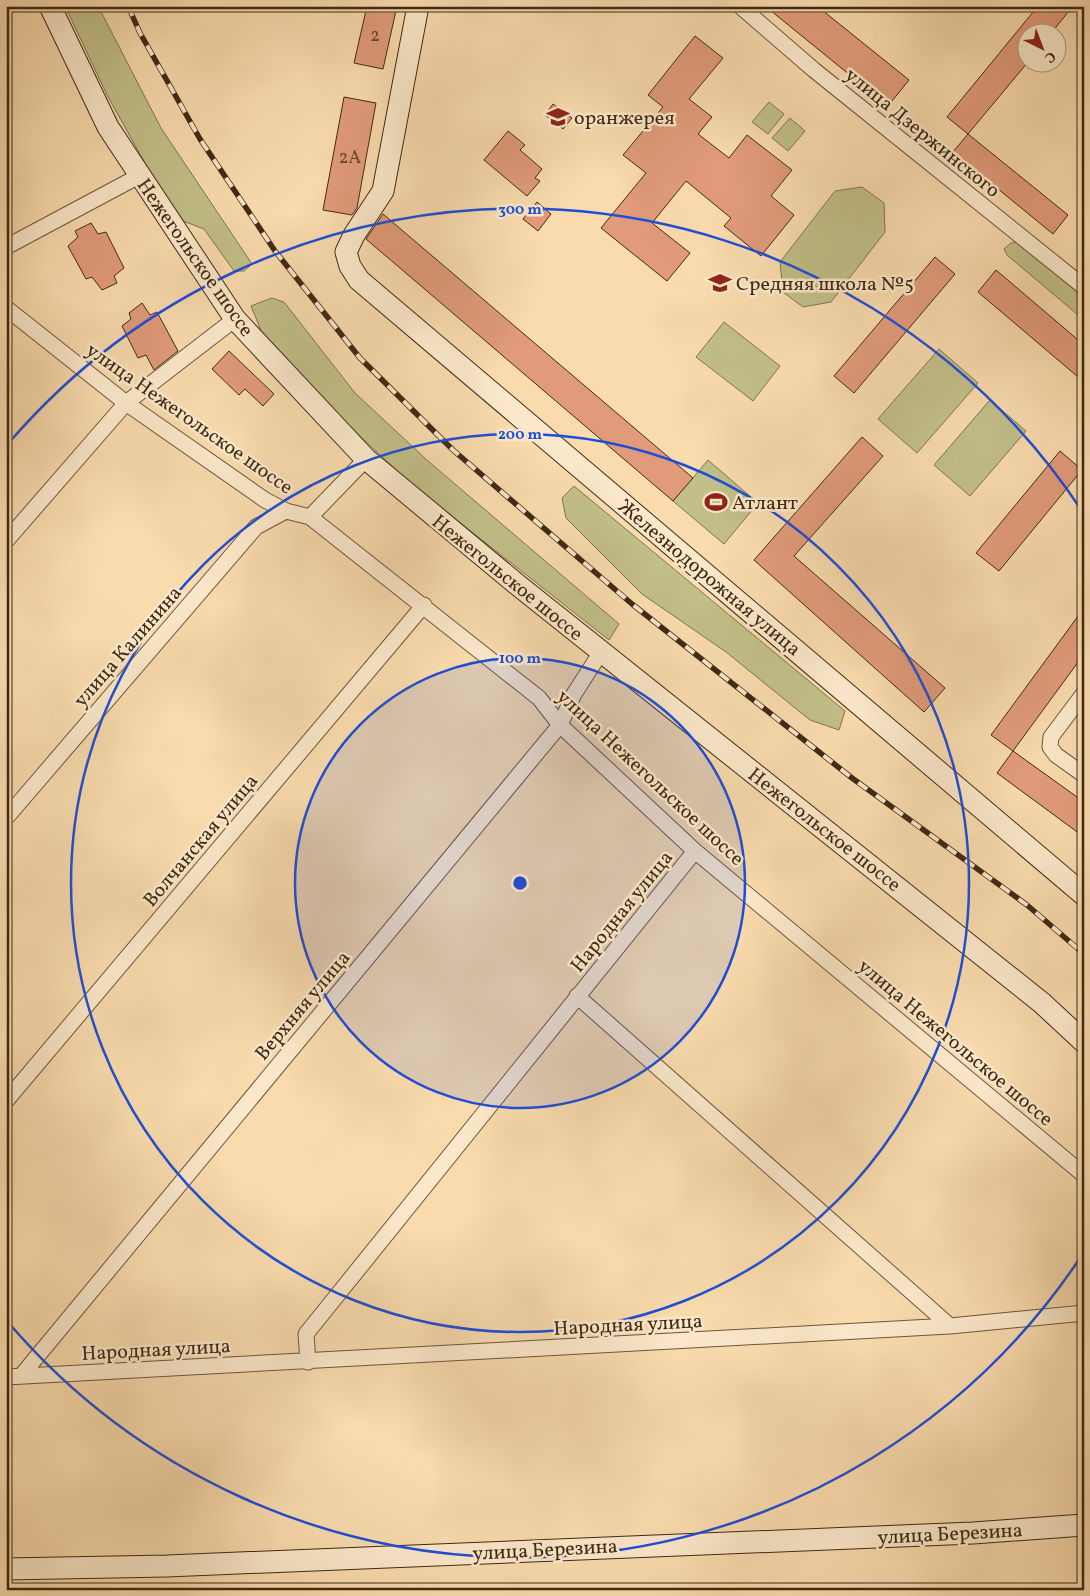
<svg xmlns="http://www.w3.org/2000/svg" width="1090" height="1596" viewBox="0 0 1090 1596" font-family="Vollkorn,serif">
  <rect width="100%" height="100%" fill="#f9dbae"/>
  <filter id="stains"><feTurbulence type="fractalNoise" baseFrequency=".004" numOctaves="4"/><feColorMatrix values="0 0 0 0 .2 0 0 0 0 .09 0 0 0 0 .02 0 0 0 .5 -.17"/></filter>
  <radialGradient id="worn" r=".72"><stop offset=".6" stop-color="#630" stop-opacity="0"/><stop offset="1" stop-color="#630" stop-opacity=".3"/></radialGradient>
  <path fill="#c2bf88" stroke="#80744e" d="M65 6H98L161 128 252 264 244 271H234L204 229 183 221 151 174 107 95Z
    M769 102 784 114 768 134 752 122Z
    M790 118 805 131 788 151 772 138Z
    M862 187 884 203 885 232 831 302 803 307 783 292 780 262 835 191Z
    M1019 242 1084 295V320L1007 255 1004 249 1011 243Z
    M272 298 284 302 355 393 428 461 619 624 609 640 412 485 359 435 290 366 262 333 251 306Z
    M724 322 780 366 753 401 696 357Z
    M939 349 978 383 917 453 878 419Z
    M990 400 1026 431 970 496 934 465Z
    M708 460 758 503 724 544 673 501Z
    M574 486 845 711 839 730 810 720 726 652 642 594 566 518 562 498Z"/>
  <path fill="#e19b7a" stroke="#3f2a13" d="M367 6H397L383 69 354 63Z
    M765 6H817L909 80 888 106Z
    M1038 6H1073L1052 32H1028V62L968 134 947 117Z
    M695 36 723 58 689 99 712 117 698 134 729 158 747 135 792 170 771 196 794 215 761 256 724 226 731 218 686 181 652 223 690 253 667 281 601 228 646 173 623 155 663 107 648 95Z
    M344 97 376 103 357 208 352 215 323 210Z
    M553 104 572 118 563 129 545 115Z
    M508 131 525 145 520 150 542 169 535 178 540 181 527 196 484 160Z
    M968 134 1068 215 1053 234 953 152Z
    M537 202 551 214 538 231 523 219Z
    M383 214 693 478 673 501 366 239Z
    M91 223 98 234 106 232 124 268 114 276 117 283 102 290 92 277 86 279 68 246 78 237 75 231Z
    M935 257 955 274 854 393 834 376Z
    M996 270 1084 345V382L978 292Z
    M142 303 150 315 157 312 178 351 154 370 146 355 138 358 122 326 131 319 129 313Z
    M229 351 274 394 263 406 245 389 239 395 212 369Z
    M862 437 883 456 794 556 945 688 924 712 754 560Z
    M1060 451 1082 470 999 571 976 553Z
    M1084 608V654L1013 751 991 735Z
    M1013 751 1084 802V837L997 773Z"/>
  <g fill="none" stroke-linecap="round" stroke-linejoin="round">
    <defs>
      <path id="street" d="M740 6 814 70 1084 287
        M6 247 139 176
        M6 308 126 403 265 500 286 511 310 517 539 698 560 725 695 851 1084 1175
        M310 517 366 459
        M6 541 126 403 235 319
        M1084 693 1051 737 1050 747 1056 755 1084 775
        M6 818 256 527 286 511
        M577 996 950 1326
        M6 1101 424 605
        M308 1362 306 1334 695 851
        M21 1376 560 725 574 694 601 652
        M6 1377 950 1326 1084 1313"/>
      <path id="secondary" d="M50 6 108 127 235 319 366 459 519 586 1042 1003 1084 1042
        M418 6 383 191 354 235 346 252 350 266 359 280 1084 895
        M6 1569 167 1566 973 1533 1084 1525"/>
    </defs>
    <use href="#street" stroke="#6e563a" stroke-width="17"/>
    <use href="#secondary" stroke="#3f2a13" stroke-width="23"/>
    <use href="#street" stroke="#fbe8ca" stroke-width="15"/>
    <use href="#secondary" stroke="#fbe8ca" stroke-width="21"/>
    <defs>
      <path id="rail" d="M128 6 140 33 200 139 275 251 360 358 453 450 632 604 852 778 1027 905 1084 954"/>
    </defs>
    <use href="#rail" stroke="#3f2a13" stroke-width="5.5"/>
    <use href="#rail" stroke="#fbe8ca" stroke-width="4" stroke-dasharray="11" stroke-linecap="butt"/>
  </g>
  <circle cx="520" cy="883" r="225" fill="#1d4ed8" fill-opacity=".12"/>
  <g fill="none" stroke="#1d4ed8" stroke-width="2.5">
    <circle cx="520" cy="883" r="225"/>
    <circle cx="520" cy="883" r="449"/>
    <path d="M1082 1255A674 674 0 0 1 7 1321M7 445A674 674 0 0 1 1082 511"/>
  </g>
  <defs>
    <symbol id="school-bare" viewBox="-9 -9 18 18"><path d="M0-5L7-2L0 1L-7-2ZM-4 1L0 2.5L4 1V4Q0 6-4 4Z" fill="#8f2418" stroke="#fbe8ca" stroke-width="2.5" paint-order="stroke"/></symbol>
    <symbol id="stadium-bare" viewBox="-9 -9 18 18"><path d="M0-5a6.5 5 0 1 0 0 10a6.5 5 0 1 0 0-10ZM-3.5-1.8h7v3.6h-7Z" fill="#8f2418" stroke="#fbe8ca" stroke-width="2.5" paint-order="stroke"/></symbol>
  </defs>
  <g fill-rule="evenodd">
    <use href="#school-bare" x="542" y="101" width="32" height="32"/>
    <use href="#school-bare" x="704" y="267" width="32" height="32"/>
    <use href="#stadium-bare" x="700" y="486" width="32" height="32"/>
  </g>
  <g text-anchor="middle" stroke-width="5" stroke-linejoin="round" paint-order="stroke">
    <g font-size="18" fill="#68462d">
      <text x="375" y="41">2</text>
      <text x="350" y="163">2А</text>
    </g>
    <g font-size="20" fill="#3f2a13" stroke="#fbe8ca" text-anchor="start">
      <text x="574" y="124">оранжерея</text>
      <text x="736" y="290">Средняя школа №5</text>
      <text x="732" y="509">Атлант</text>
    </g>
    <g font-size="20" fill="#3f2a13" stroke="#fbe8ca">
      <text transform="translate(923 132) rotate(39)" y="7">улица Дзержинского</text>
      <text transform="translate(196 257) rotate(55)" y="7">Нежегольское шоссе</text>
      <text transform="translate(190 418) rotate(35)" y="7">улица Нежегольское шоссе</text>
      <text transform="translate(508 577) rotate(39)" y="7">Нежегольское шоссе</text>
      <text transform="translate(710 577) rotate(40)" y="7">Железнодорожная улица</text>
      <text transform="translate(127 646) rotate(-49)" y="7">улица Калинина</text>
      <text transform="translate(651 777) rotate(43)" y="7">улица Нежегольское шоссе</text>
      <text transform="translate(825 829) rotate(38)" y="7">Нежегольское шоссе</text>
      <text transform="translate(200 840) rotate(-50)" y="7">Волчанская улица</text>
      <text transform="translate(621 911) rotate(-51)" y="7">Народная улица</text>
      <text transform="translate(302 1005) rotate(-50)" y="7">Верхняя улица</text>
      <text transform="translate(956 1042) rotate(40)" y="7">улица Нежегольское шоссе</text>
      <text transform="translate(628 1324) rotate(-3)" y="7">Народная улица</text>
      <text transform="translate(156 1349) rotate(-3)" y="7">Народная улица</text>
      <text transform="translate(950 1533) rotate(-3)" y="7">улица Березина</text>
      <text transform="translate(545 1549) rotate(-3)" y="7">улица Березина</text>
    </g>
  </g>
  <circle cx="520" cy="883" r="8" fill="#1d4ed8" stroke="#fbe8ca" stroke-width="2.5"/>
  <g font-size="15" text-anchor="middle" font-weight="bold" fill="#1d4ed8" stroke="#fbe8ca" stroke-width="5" stroke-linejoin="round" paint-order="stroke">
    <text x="520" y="214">300 m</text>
    <text x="520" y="439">200 m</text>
    <text x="520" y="663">100 m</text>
  </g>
  <rect width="1090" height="1596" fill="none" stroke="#f9dbae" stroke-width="25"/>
  <rect x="8" y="8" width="1075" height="1581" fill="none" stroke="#3f2a13" stroke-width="2.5"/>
  <rect x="12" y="12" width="1065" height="1571" fill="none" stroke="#3f2a13"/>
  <g transform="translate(1042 48) rotate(138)"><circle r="24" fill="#fbe8ca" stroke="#b09c81"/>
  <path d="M0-4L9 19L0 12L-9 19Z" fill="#8f2418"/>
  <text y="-8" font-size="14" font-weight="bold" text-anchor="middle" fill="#3f2a13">С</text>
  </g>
  <rect width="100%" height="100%" filter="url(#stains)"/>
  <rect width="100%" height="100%" fill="url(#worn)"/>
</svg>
